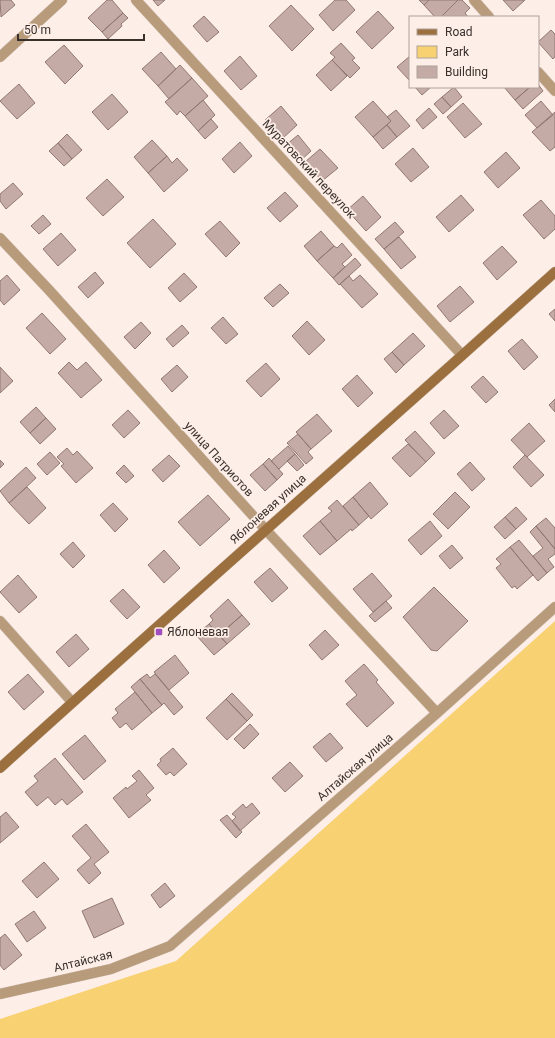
<svg xmlns="http://www.w3.org/2000/svg" width="555" height="1038" viewBox="0 0 555 1038" font-family="Roboto,sans-serif">
  <rect width="100%" height="100%" fill="#fdeee7"/>
  <path fill="#f7d172" d="M555 621V1038H0V1019L176 961Z"/>
  <path fill="#c5aba6" stroke="#917873" d="M0 0H11L15 5 1 17Z
    M107 0H112L123 13 102 32 88 18Z
    M153 0H165L158 6Z
    M335 0H346L355 10 333 31 319 15Z
    M419 0H429L424 5Z
    M429 0H458L441 17H435L424 5Z
    M458 0H462L470 8 465 13 468 17H441Z
    M503 0H525L513 11Z
    M291 5 314 29 292 51 269 26Z
    M378 11 394 28 372 49 356 32Z
    M123 13 128 18 121 24 122 26 108 39 102 32Z
    M204 16 219 32 207 42 193 26Z
    M551 30 555 34V57L553 59 538 42Z
    M341 43 355 58 352 60 360 68 350 78 332 60 335 57 330 53Z
    M64 45 83 66 65 84 45 62Z
    M161 52 176 69 158 86 142 69Z
    M240 56 257 76 241 90 224 71Z
    M410 56V81L397 67Z
    M332 60 347 76 331 91 316 75Z
    M180 65 192 78 169 99 158 86Z
    M192 78 208 96 185 116 180 111 177 115 165 102Z
    M19 84 35 103 17 119 0 101Z
    M538 84 543 91 523 109 515 100 530 87H538Z
    M415 87H431L422 95Z
    M454 87 462 97 451 107 442 97Z
    M504 87H530L515 100Z
    M112 94 128 112 108 130 92 112Z
    M442 97 451 107 443 114 434 104Z
    M203 100 215 115 198 131 185 116Z
    M373 101 391 121 373 137 355 117Z
    M541 101 553 115 537 128 525 115Z
    M463 103 482 124 465 138 447 117Z
    M281 106 297 125 282 139 265 120Z
    M429 108 437 117 423 129 416 120Z
    M396 110 410 126 397 137 387 125 391 121 387 117Z
    M555 112V147L550 151 532 132Z
    M211 119 218 127 205 139 198 131Z
    M387 125 397 137 383 149 373 137Z
    M67 134 82 150 72 159 58 143Z
    M298 135 311 151 300 161 286 145Z
    M152 140 167 156 148 173 134 157Z
    M240 142 252 156 234 173 222 159Z
    M58 143 72 159 64 166 49 151Z
    M413 148 429 167 411 182 395 164Z
    M320 149 338 168 322 181 305 162Z
    M506 152 520 168 498 188 484 172Z
    M167 156 172 163 177 158 188 170 164 192 148 173Z
    M107 179 124 197 103 216 86 198Z
    M13 183 23 194 6 209 0 201V194Z
    M285 192 298 206 280 222 267 208Z
    M461 195 474 210 449 232 436 217Z
    M363 196 381 217 366 231 347 210Z
    M541 200 555 216V229L544 239 523 215Z
    M43 215 51 224 39 234 31 226Z
    M153 219 176 244 150 268 127 243Z
    M220 221 240 243 226 257 205 234Z
    M395 222 404 232 384 249 375 239Z
    M321 231 334 246 317 261 304 246Z
    M61 233 76 250 58 266 43 249Z
    M399 237 416 257 401 269 384 249Z
    M342 243 352 255 342 264 345 267 333 278 317 261 334 246 337 248Z
    M502 246 517 262 497 280 483 263Z
    M355 258 361 265 339 285 333 278Z
    M95 272 104 283 88 298 78 287Z
    M184 273 197 287 180 302 168 288Z
    M7 275 20 290 4 305 0 300V281Z
    M360 275 378 294 362 308 340 284 349 276 353 281Z
    M280 284 289 293 273 307 264 298Z
    M460 286 474 302 450 322 437 306Z
    M555 309V321L549 314Z
    M42 313 66 339 50 354 26 328Z
    M223 317 238 334 226 344 211 328Z
    M307 321 325 340 309 355 292 336Z
    M141 322 151 333 135 349 124 337Z
    M182 325 189 333 173 347 166 339Z
    M413 333 425 346 404 365 392 352Z
    M522 339 538 357 524 370 508 351Z
    M392 352 404 365 396 373 384 359Z
    M69 362 77 370 86 362 102 380 81 398 58 373Z
    M266 363 280 379 261 397 246 381Z
    M177 365 188 377 172 392 161 379Z
    M0 367 13 381 0 393Z
    M357 375 373 393 358 407 342 389Z
    M483 376 498 392 486 403 471 387Z
    M555 399V412L549 405Z
    M36 407 46 418 30 433 20 422Z
    M128 410 140 423 124 438 112 425Z
    M444 410 459 426 444 439 430 423Z
    M317 414 332 431 311 449 296 432Z
    M46 418 56 429 40 444 30 433Z
    M529 423 545 441 527 457 511 440Z
    M415 431 435 453 426 462 405 440Z
    M298 434 311 449 308 452 313 458 306 464 287 443Z
    M408 444 426 462 410 477 392 458Z
    M288 446 295 454 279 469 271 461Z
    M67 448 73 455 77 451 93 468 76 483 61 466 64 464 57 457Z
    M50 452 60 463 47 475 37 464Z
    M295 454 304 465 297 471 287 461Z
    M169 455 180 466 163 482 152 470Z
    M525 455 544 475 531 487 513 467Z
    M269 458 283 474 277 480 263 464Z
    M0 460 4 464 0 468Z
    M470 462 485 479 472 491 457 474Z
    M263 464 277 480 265 491 250 475Z
    M124 465 134 476 126 483 116 473Z
    M26 467 36 478 9 503 0 491Z
    M370 482 388 504 371 519 353 497Z
    M27 487 46 508 29 524 9 503Z
    M455 492 470 507 448 529 433 514Z
    M208 495 230 519 200 546 178 522Z
    M353 497 369 516 359 525 343 506Z
    M337 500 359 525 352 531 351 529 337 541 320 521 332 511 328 508Z
    M113 503 128 519 115 532 100 515Z
    M516 507 527 519 516 529 505 517Z
    M505 517 516 529 505 539 494 527Z
    M546 518 555 528V549L536 526Z
    M320 521 337 541 320 555 303 536Z
    M430 521 442 536 421 555 408 540Z
    M536 526 555 549V554L548 559 554 567 547 573 533 556 543 548 530 532Z
    M519 540 547 573 538 581 510 547Z
    M73 542 85 556 73 568 60 554Z
    M452 545 463 558 450 569 439 556Z
    M510 547 533 575 517 589 515 586 512 588 496 568 501 564 496 559Z
    M164 550 180 568 164 583 148 565Z
    M270 568 288 588 272 602 254 582Z
    M372 573 392 596 373 612 353 589Z
    M18 575 37 597 19 613 0 592Z
    M434 587 468 621 437 651 431 650 403 617Z
    M123 589 140 607 127 619 110 601Z
    M228 599 242 615 219 635 209 624 213 620 210 616Z
    M386 601 392 608 375 622 369 616Z
    M242 615 250 624 227 644 219 635Z
    M209 624 227 644 214 655 196 635Z
    M325 630 339 645 322 660 309 645Z
    M76 634 89 649 69 667 56 652Z
    M175 655 189 673 169 690 154 672Z
    M364 664 378 680 376 682 394 703 367 727 346 704 357 695 345 681Z
    M28 674 44 692 24 710 8 692Z
    M147 674 150 678 155 674 183 707 174 715 164 703 162 705 140 679Z
    M140 679 162 705 152 713 131 687Z
    M135 692 152 713 132 730 126 723 120 728 112 718 118 713 115 709Z
    M232 693 253 715 247 721 226 699Z
    M226 699 247 721 227 740 206 718Z
    M250 724 259 734 244 749 234 739Z
    M330 733 343 748 326 762 313 747Z
    M85 735 106 761 84 780 62 754Z
    M173 748 187 764 174 776 170 772 166 775 157 765 161 761 160 759Z
    M55 758 83 792 67 805 62 799 55 805 48 797 37 806 25 792 38 781 34 776Z
    M290 762 303 776 285 792 272 778Z
    M139 770 154 788 146 795 151 800 129 818 113 798 126 787 127 789 137 781 132 776Z
    M252 803 260 813 240 831 232 821 236 817 232 814 243 804 246 808Z
    M6 812 19 827 0 843V817Z
    M227 815 242 832 236 838 220 820Z
    M86 824 109 852 94 864 101 873 89 884 77 870 91 858 72 836Z
    M44 862 59 879 37 898 22 881Z
    M165 883 175 896 160 908 151 895Z
    M112 898 124 924 94 938 82 911Z
    M34 911 46 928 27 942 15 924Z
    M5 934 22 955 4 970 0 965V938Z"/>
  <g fill="none" stroke-linecap="round" stroke-linejoin="round">
    <defs>
      <path id="street" d="M136 0 462 355
        M474 0 489 17
        M0 57 62 0
        M538 72 555 91
        M0 238 49 290 265 529 437 713
        M0 621 72 702
        M0 994 111 969 170 946 437 713 555 607"/>
      <path id="secondary" d="M0 768C184 601 371 438 555 272"/>
    </defs>
    <use href="#street" stroke="#daccc5" stroke-width="11"/>
    <use href="#secondary" stroke="#daccc5" stroke-width="11"/>
    <use href="#street" stroke="#b89b7a" stroke-width="10"/>
    <use href="#secondary" stroke="#9b703e" stroke-width="10"/>
  </g>
  <rect fill="#a14fbe" stroke="#fdeee7" stroke-width="1.5" x="155" y="628" width="8" height="8" rx="2"/>
  <g text-anchor="middle" stroke-width="3.5" stroke-linejoin="round" paint-order="stroke">
    <g font-size="12" fill="#39302c" stroke="#fdeee7">
      <text transform="translate(309 169) rotate(47)" y="4">Муратовский переулок</text>
      <text transform="translate(219 459) rotate(48)" y="4">улица Патриотов</text>
      <text transform="translate(268 509) rotate(-42)" y="4">Яблоневая улица</text>
      <text transform="translate(355 767) rotate(-41)" y="4">Алтайская улица</text>
      <text transform="translate(83 961) rotate(-14)" y="4">Алтайская</text>
    </g>
    <g font-size="12" fill="#39302c" stroke="#fdeee7" text-anchor="start">
      <text x="167" y="636">Яблоневая</text>
    </g>
  </g>
  <rect x="409" y="16" width="130" height="72" fill="#fdeee7" stroke="#afa29c"/>
  <rect x="417" y="29" width="20" height="6" fill="#9b703e" stroke="#afa29c"/>
  <text x="445" y="36" font-size="12" fill="#39302c">Road</text>
  <rect x="417" y="46" width="20" height="12" fill="#f7d172" stroke="#afa29c"/>
  <text x="445" y="56" font-size="12" fill="#39302c">Park</text>
  <rect x="417" y="66" width="20" height="12" fill="#c5aba6" stroke="#afa29c"/>
  <text x="445" y="76" font-size="12" fill="#39302c">Building</text>
  <path d="M18 34v6h126v-6" fill="none" stroke="#39302c" stroke-width="2"/>
  <text x="24" y="34" font-size="12" fill="#39302c" stroke="#fdeee7" stroke-width="3" paint-order="stroke">50 m</text>
</svg>
